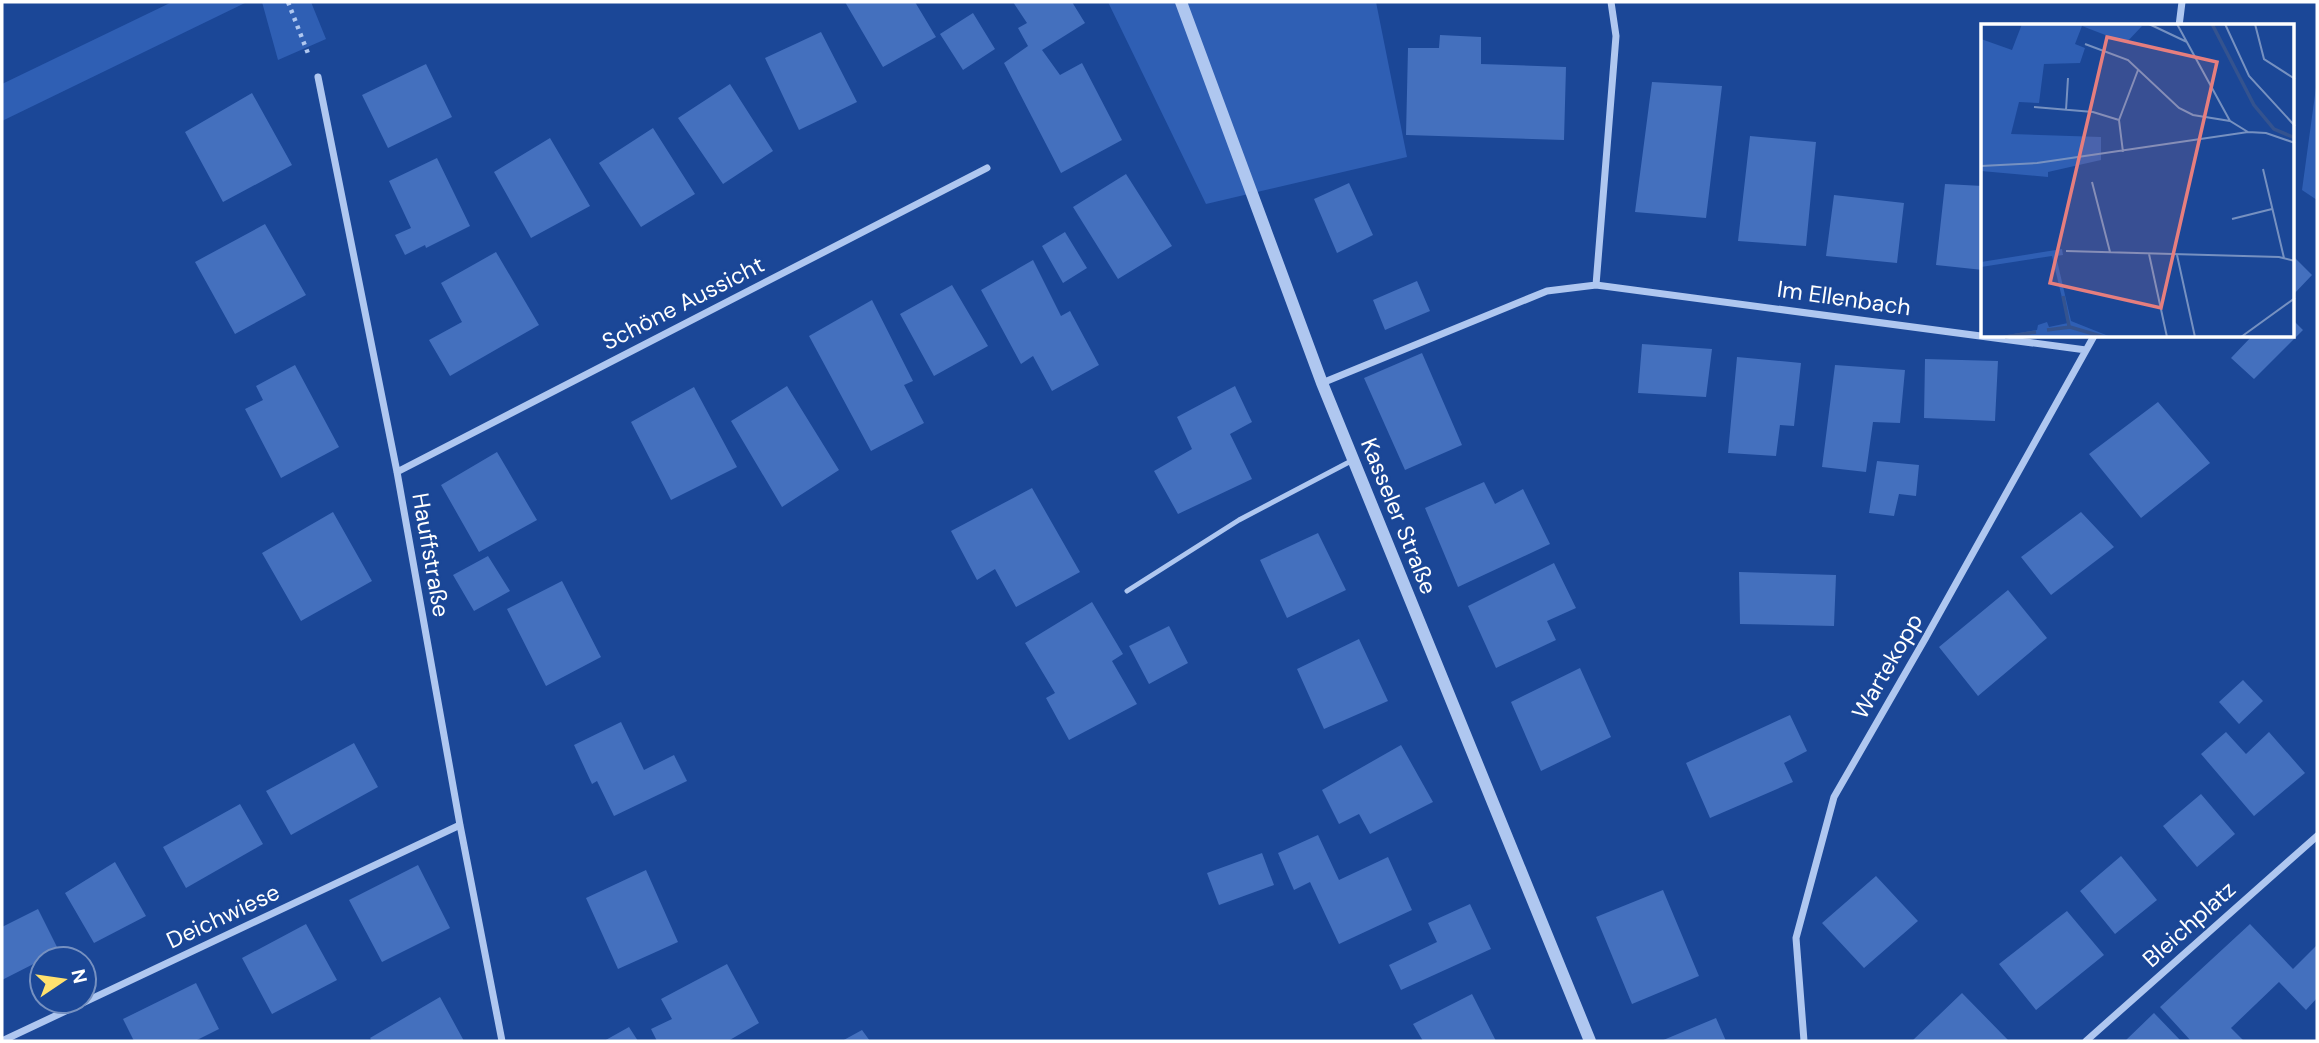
<svg xmlns="http://www.w3.org/2000/svg" width="2319" height="1043" viewBox="0 0 2319 1043" font-family="'DM Sans',sans-serif">
  <rect width="100%" height="100%" fill="#1b4797"/>
  <path fill="#2f5fb4" d="M172 2H247L2 121V84Z
    M262 2H311L326 39 278 60Z
    M1108 2H1376L1407 157 1206 204Z
    M2317 80V200L2302 190Z"/>
  <path fill="#4470be" d="M845 2H915L936 37 883 67Z
    M1013 2H1072L1085 23 1042 50 1060 75 1082 63 1122 140 1061 173 1004 63 1028 46 1018 28 1027 23Z
    M973 13 995 49 963 70 940 34Z
    M821 32 857 102 799 130 765 58Z
    M1440 35 1481 37V64L1566 67 1564 140 1406 135 1408 48H1439Z
    M426 64 452 117 388 148 362 95Z
    M1652 82 1722 86 1706 218 1635 212Z
    M730 84 773 151 723 184 678 118Z
    M252 93 292 165 223 202 185 132Z
    M653 128 695 194 641 227 599 163Z
    M1750 136 1816 142 1806 246 1738 241Z
    M550 138 590 206 531 238 494 172Z
    M437 158 470 226 426 248 425 245 405 255 395 235 411 228 389 181Z
    M1126 174 1172 246 1118 279 1073 207Z
    M1349 183 1373 235 1337 253 1314 199Z
    M1945 184 1983 186V270L1936 265Z
    M1834 195 1904 203 1897 263 1826 256Z
    M265 224 306 295 235 334 195 262Z
    M1065 232 1087 268 1063 283 1042 246Z
    M496 252 539 325 450 376 429 340 462 322 441 283Z
    M2293 256 2312 275 2293 295Z
    M1033 260 1061 316 1070 311 1099 365 1052 391 1033 356 1021 364 981 290Z
    M1417 281 1430 311 1385 330 1373 300Z
    M952 285 988 346 934 376 900 314Z
    M872 300 913 381 904 385 924 423 871 451 809 336Z
    M2293 320 2303 330 2254 379 2231 358 2252 336H2293Z
    M1642 344 1712 349 1706 397 1638 393Z
    M1422 353 1462 445 1405 470 1364 378Z
    M1737 357 1801 363 1794 426 1780 425 1776 456 1728 453Z
    M1925 359 1998 361 1995 421 1924 418Z
    M295 365 339 447 281 478 245 409 263 400 256 386Z
    M1835 365 1905 370 1900 423 1873 422 1866 472 1822 467Z
    M787 386 839 470 782 507 731 421Z
    M1235 386 1252 422 1230 434 1252 479 1178 514 1154 471 1192 449 1177 417Z
    M694 387 737 467 671 500 631 422Z
    M2158 402 2210 463 2141 518 2089 454Z
    M497 452 537 520 479 552 441 485Z
    M1877 461 1919 465 1916 496 1899 494 1894 516 1869 513Z
    M1484 482 1495 504 1523 489 1550 544 1458 587 1425 508Z
    M1032 488 1080 572 1016 607 995 569 977 580 951 531Z
    M333 512 372 581 301 621 262 553Z
    M2081 512 2114 547 2051 595 2021 557Z
    M1318 533 1346 590 1287 618 1260 560Z
    M488 556 510 591 474 611 453 575Z
    M1554 563 1576 608 1547 621 1556 640 1496 668 1468 606Z
    M1739 572 1836 575 1834 626 1740 624Z
    M562 581 601 657 546 686 507 609Z
    M2008 590 2047 638 1978 696 1939 647Z
    M1092 602 1123 654 1112 661 1137 704 1069 740 1046 698 1055 693 1025 643Z
    M1169 626 1188 663 1149 684 1129 646Z
    M1359 639 1388 701 1324 729 1297 669Z
    M1580 668 1611 737 1541 771 1511 702Z
    M2243 680 2263 701 2239 724 2219 702Z
    M1790 715 1807 751 1784 763 1793 782 1710 818 1686 763Z
    M621 722 644 770 674 755 687 781 614 816 597 781 592 784 574 745Z
    M2226 732 2246 754 2269 732 2305 773 2254 816 2201 754Z
    M354 743 378 787 291 835 266 791Z
    M1401 745 1433 802 1370 834 1359 814 1339 824 1322 790Z
    M2201 794 2235 834 2197 867 2163 826Z
    M240 804 263 844 186 888 163 847Z
    M1318 835 1339 880 1388 857 1412 910 1339 944 1310 882 1294 890 1278 853Z
    M1262 853 1274 885 1219 905 1207 873Z
    M2121 856 2157 900 2115 934 2080 891Z
    M115 862 146 916 94 943 65 893Z
    M418 865 450 928 382 962 349 900Z
    M646 870 678 942 618 969 586 898Z
    M1876 876 1918 921 1864 968 1822 923Z
    M1663 890 1699 976 1632 1004 1596 917Z
    M1470 904 1491 949 1401 990 1389 965 1437 942 1428 923Z
    M38 909 59 951 2 980V927Z
    M2067 911 2104 955 2036 1010 1999 964Z
    M306 924 337 980 272 1014 242 958Z
    M2250 924 2293 969 2317 945V998L2306 1010 2279 982 2231 1028 2244 1041H2191L2160 1007Z
    M727 964 759 1023 728 1041H657L651 1029 672 1019 661 999Z
    M196 983 219 1029 195 1041H134L123 1019Z
    M1962 993 2009 1041H1912Z
    M1472 994 1496 1041H1423L1413 1024Z
    M440 997 464 1041H372L370 1038Z
    M2154 1013 2181 1041H2125Z
    M1716 1018 1726 1041H1661Z
    M629 1027 638 1041H604Z
    M862 1030 870 1041H842Z"/>
  <g fill="none" stroke-linecap="round" stroke-linejoin="round">
    <path stroke="#afc7f0" stroke-width="4.5" stroke-dasharray="3.5 5" stroke-linecap="butt" d="M288 2 309 56"/>
    <path stroke="#afc7f0" stroke-width="5" d="M1127 591 1239 520 1353 460"/>
    <path stroke="#afc7f0" stroke-width="7" d="M2179 26 2182 2
      M318 77 397 472 460 825 502 1041
      M1596 285 1616 36 1611 2
      M1322 383 1547 291 1596 285 2086 350
      M397 472 987 168
      M2 1041 460 825
      M1804 1041 1796 938 1834 797 1925 639 2094 336
      M2086 1041 2317 836"/>
    <path stroke="#afc7f0" stroke-width="12" d="M1181 2 1322 383 1590 1041"/>
  </g>
  <g text-anchor="middle" stroke-width="5" stroke-linejoin="round" paint-order="stroke">
    <g font-size="23" fill="#fff" stroke="#1b4797">
      <text transform="translate(1844 298) rotate(8)" y="8">Im Ellenbach</text>
      <text transform="translate(683 303) rotate(-27)" y="8">Schöne Aussicht</text>
      <text transform="translate(1399 516) rotate(68)" y="8">Kasseler Straße</text>
      <text transform="translate(431 555) rotate(80)" y="8">Hauffstraße</text>
      <text transform="translate(1887 666) rotate(-60)" y="8">Wartekopp</text>
      <text transform="translate(223 916) rotate(-25)" y="8">Deichwiese</text>
      <text transform="translate(2189 924) rotate(-42)" y="8">Bleichplatz</text>
    </g>
  </g>
  <g transform="translate(1981 24)">
    <rect width="313" height="313" fill="#1b4797"/>
    <path d="M41 0 161 2 145 19 101 2 94 20 104 24 99 39 63 40 58 79 38 78 30 110 120 113V136L67 148V153L0 147V15L31 26ZM81 225 82 231 75 232 90 297 130 313H15L56 306 57 301 66 298 68 303 87 299 71 232 0 243V238Z" fill="#2f5fb4"/>
    <path fill="none" stroke="#34538f" stroke-width="3.5" d="M231 0 273 81 293 105 314 114M82 272 88 302M66 306 89 303 123 313M24 313 55 308"/>
    <path fill="none" stroke="#7691c1" stroke-width="2" d="M168 0 206 18M196 0 249 97M244 0 268 52 314 102M274 0 283 35 314 55M104 20 147 36 198 84 212 91 249 97 267 108M53 83 112 88 138 96M85 86 87 54M142 128 138 96 157 46M0 142 56 139 267 108 285 109 314 119M282 145 303 234M111 158 129 228M251 195 291 185M85 227 298 233 314 237M168 230 186 313M196 231 214 313M260 313 314 274"/>
    <path fill="#e67e7e" fill-opacity="0.15" stroke="#e67e7e" stroke-width="3.5" d="M126 13 236 38 180 284 69 259Z"/>
    <rect width="313" height="313" fill="none" stroke="#fff" stroke-width="3.5"/>
  </g>
  <rect width="2319" height="1043" fill="none" stroke="#ffffff" stroke-width="7"/>
  <g transform="translate(63 980) rotate(77)"><circle r="33" fill="#1b4797" stroke="#7691c1" stroke-width="2"/>
  <path d="M0-5L12 26L0 18L-12 26Z" fill="#ffe16e"/>
  <text y="-10" font-size="19" font-weight="bold" text-anchor="middle" fill="#ffffff">N</text>
  </g>
</svg>
